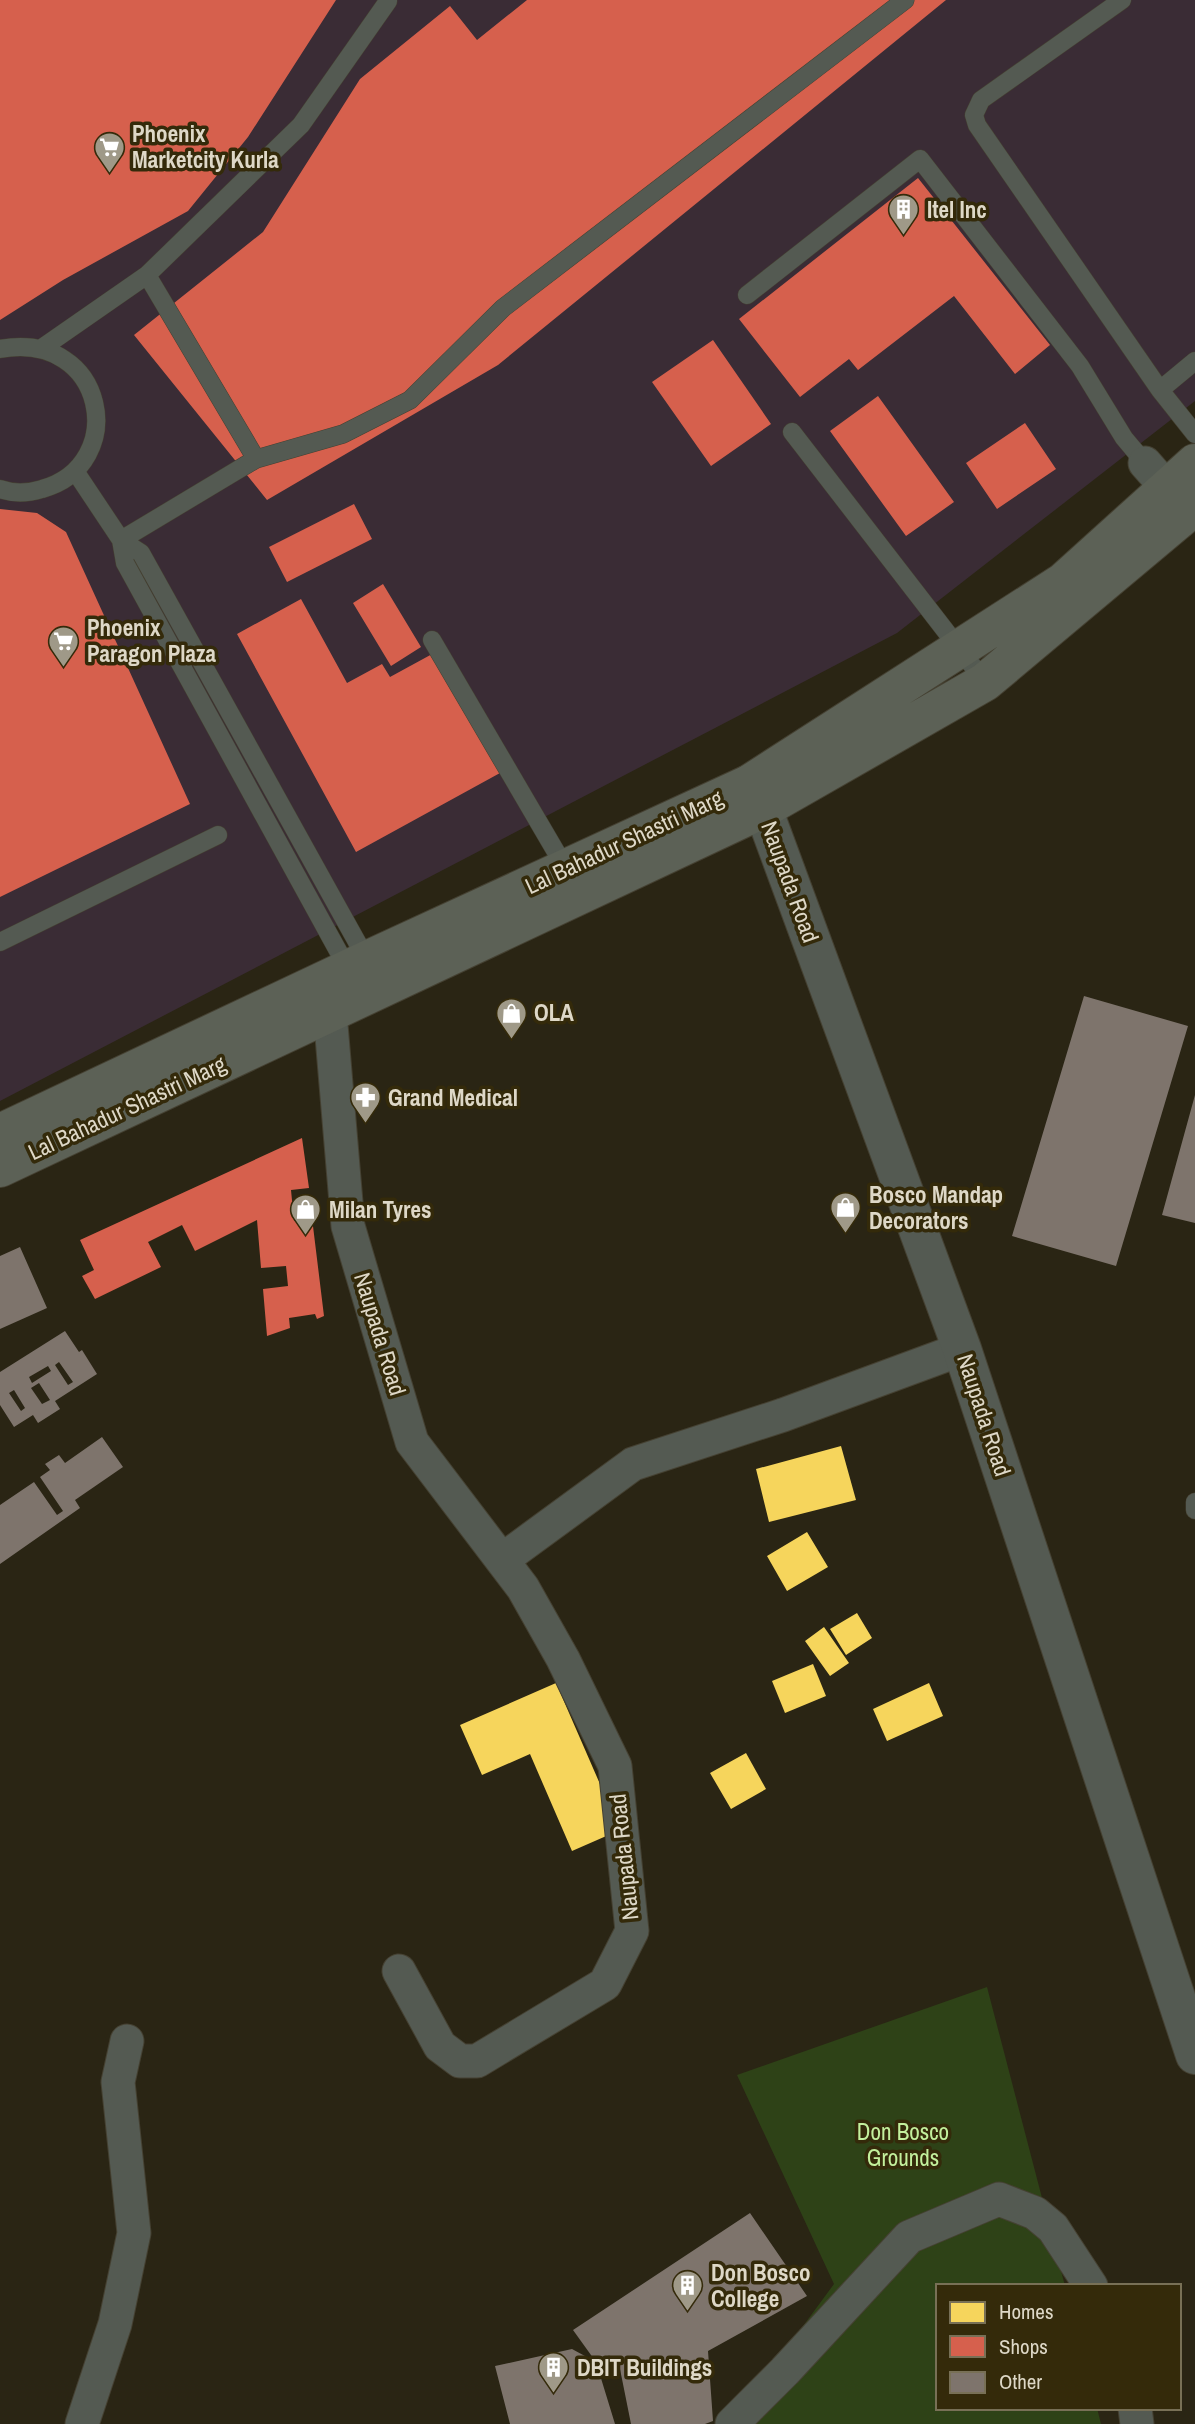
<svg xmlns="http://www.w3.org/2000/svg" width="1195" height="2424" viewBox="0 0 1195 2424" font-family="'Archivo Narrow',sans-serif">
  <rect width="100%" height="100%" fill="#2a2514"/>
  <path fill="#3a2c35" d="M0 0H1195V401L897 633 0 1101Z"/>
  <path fill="#2e4217" d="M987 1987 1065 2286H938V2408H1097L1101 2424H731L834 2284 737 2075Z"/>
  <path fill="#f6d55c" d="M841 1446 856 1500 769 1522 756 1469Z
    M807 1532 828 1567 787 1591 767 1556Z
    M857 1613 872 1638 846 1655 830 1629Z
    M824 1627 849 1663 830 1676 805 1641Z
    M813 1664 826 1696 785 1713 772 1681Z
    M556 1683 620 1830 572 1851 530 1754 482 1775 460 1725Z
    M929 1683 943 1716 887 1741 873 1709Z
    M746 1753 766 1789 731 1809 710 1773Z"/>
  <path fill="#d6604d" d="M0 0H336L248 137 188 211 63 280 0 320Z
    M527 0H946L498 365 267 500 134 335 263 232 360 79 450 6 477 40Z
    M918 178 1050 345 1015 374 954 296 858 370 849 359 800 397 739 319Z
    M713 340 771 424 711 466 652 382Z
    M878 396 954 502 906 536 830 431Z
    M1025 423 1056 469 997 509 966 463Z
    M354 504 372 539 287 582 269 547Z
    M0 509 37 513 66 532 190 804 0 897Z
    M383 584 421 647 391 666 353 603Z
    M301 599 347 683 382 664 390 677 434 653 500 773 356 852 237 634Z
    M302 1138 309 1188 291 1190 294 1221 312 1218 324 1316 317 1319 315 1314 289 1318 290 1328 267 1336 263 1289 288 1286 286 1266 261 1268 257 1220 195 1251 182 1225 148 1242 161 1267 95 1299 82 1276 94 1270 80 1240Z"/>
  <path fill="#7e746c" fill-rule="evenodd" d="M1084 996 1188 1026 1116 1266 1012 1236Z
    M1195 1095V1223L1162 1215Z
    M20 1247 47 1308 0 1329V1256Z
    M65 1331 79 1352 82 1350 97 1374 55 1401 60 1409 38 1423 33 1415 14 1427 0 1405V1372ZM59 1362 73 1382 68 1385 55 1365ZM48 1366 51 1371 32 1383 29 1377ZM39 1383 50 1400 42 1404 31 1388ZM14 1390 25 1408 21 1411 9 1393Z
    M102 1437 123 1467 75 1500 80 1508 0 1564V1505L34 1482 57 1515 63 1511 40 1477 50 1470 45 1464 59 1455 65 1463Z
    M750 2213 807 2296 708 2351 713 2421 705 2424H631L618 2359 596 2362 615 2424H510L495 2366 572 2349 596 2362 573 2330Z"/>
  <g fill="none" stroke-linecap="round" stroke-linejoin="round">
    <defs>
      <path id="service" d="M1122 0 981 100 974 115 977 125 1160 390 1195 434
        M747 295 920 159 1080 366 1124 438 1145 463
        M42 348 147 275 301 125 388 1
        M0 349C107 330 130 465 42 489 29 493 14 494 0 489
        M1160 390 1195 361
        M792 432 985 682
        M256 459 343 434 410 400 503 308 905 0
        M75 471 121 540 141 553 367 960
        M121 540 125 563 348 969
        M121 540 256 459 147 275
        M432 640 566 869
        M0 942 218 835
        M1195 1502V1510"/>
      <path id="minor" d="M1145 463 1167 488
        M330 1013 348 1226 412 1442 523 1588 563 1659 615 1766 632 1931 605 1984 477 2061H460L440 2046 399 1971
        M502 1560 633 1464 783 1415 962 1349
        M1135 2408 1137 2424
        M82 2424 115 2324 134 2233 118 2082 127 2041
        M732 2424 785 2371 909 2237 999 2199 1035 2213 1053 2228 1091 2286"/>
      <path id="tertiary" d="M749 784 763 809 962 1349 1195 2055"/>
      <path id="primary" d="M0 1133 367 960 749 784 1063 582 1195 463
        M0 1168 763 809 985 682 1195 506"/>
    </defs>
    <use href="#service" stroke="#454132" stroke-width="19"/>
    <use href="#minor" stroke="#454132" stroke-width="35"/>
    <use href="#tertiary" stroke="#454132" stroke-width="40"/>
    <use href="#primary" stroke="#454132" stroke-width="40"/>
    <use href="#service" stroke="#545a52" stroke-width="18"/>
    <use href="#minor" stroke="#545a52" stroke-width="33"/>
    <use href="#tertiary" stroke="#545a52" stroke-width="38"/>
    <use href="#primary" stroke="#5c6156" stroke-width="38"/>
  </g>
  <defs>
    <symbol id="supermarket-pin" viewBox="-11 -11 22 30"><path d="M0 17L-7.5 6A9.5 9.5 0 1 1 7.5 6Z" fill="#9f9988" stroke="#342a0a"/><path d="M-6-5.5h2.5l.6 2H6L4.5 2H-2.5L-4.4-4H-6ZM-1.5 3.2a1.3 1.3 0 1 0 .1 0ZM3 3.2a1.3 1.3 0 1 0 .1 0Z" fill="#fff"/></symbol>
    <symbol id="building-pin" viewBox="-11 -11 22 30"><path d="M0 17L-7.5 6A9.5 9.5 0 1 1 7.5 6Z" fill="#9f9988" stroke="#342a0a"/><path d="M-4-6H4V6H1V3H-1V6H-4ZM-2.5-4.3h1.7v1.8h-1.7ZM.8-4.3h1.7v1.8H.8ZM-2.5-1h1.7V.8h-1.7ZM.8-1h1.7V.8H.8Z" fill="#fff"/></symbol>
    <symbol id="shop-pin" viewBox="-11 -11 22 30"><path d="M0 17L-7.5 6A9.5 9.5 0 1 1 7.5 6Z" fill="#9f9988" stroke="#342a0a"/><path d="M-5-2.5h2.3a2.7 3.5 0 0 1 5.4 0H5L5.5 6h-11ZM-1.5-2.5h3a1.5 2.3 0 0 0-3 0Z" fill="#fff"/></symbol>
    <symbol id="pharmacy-pin" viewBox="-11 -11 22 30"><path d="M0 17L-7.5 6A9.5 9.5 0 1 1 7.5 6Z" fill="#9f9988" stroke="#342a0a"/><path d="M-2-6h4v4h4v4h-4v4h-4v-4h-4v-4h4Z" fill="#fff"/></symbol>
  </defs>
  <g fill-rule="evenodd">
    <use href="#supermarket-pin" x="92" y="130" width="35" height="47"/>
    <use href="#building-pin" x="886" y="192" width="35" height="47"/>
    <use href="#supermarket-pin" x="46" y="624" width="35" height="47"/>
    <use href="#shop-pin" x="494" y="996" width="35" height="47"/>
    <use href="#pharmacy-pin" x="348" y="1080" width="35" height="47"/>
    <use href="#shop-pin" x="828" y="1190" width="35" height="47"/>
    <use href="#shop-pin" x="288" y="1192" width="35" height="47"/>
    <use href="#building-pin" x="670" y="2268" width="35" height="47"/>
    <use href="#building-pin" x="536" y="2350" width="35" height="47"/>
  </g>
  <g text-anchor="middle" stroke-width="7" stroke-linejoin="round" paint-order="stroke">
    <g font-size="23" font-weight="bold" fill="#ded8c7" stroke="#342a0a" text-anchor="start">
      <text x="132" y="142">Phoenix<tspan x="132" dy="26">Marketcity Kurla</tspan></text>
      <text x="927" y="218">Itel Inc</text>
      <text x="87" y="636">Phoenix<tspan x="87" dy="26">Paragon Plaza</tspan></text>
      <text x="534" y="1021">OLA</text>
      <text x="388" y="1106">Grand Medical</text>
      <text x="869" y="1203">Bosco Mandap<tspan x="869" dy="26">Decorators</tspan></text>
      <text x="329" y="1218">Milan Tyres</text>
      <text x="711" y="2281">Don Bosco<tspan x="711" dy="26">College</tspan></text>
      <text x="577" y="2376">DBIT Buildings</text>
    </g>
    <g font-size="23" fill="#ded8c7" stroke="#342a0a">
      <text transform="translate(624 842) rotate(-25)" y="8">Lal Bahadur Shastri Marg</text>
      <text transform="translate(790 882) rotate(70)" y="8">Naupada Road</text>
      <text transform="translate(127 1108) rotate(-25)" y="8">Lal Bahadur Shastri Marg</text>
      <text transform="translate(380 1334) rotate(73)" y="8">Naupada Road</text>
      <text transform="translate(984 1415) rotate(72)" y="8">Naupada Road</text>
      <text transform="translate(624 1857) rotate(-96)" y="8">Naupada Road</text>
    </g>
    <g font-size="23" fill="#c3f09d" stroke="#342a0a">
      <text x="903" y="2140">Don Bosco<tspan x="903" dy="26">Grounds</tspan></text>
    </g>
  </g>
  <rect x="936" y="2284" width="245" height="126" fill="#342a0a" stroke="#787056" stroke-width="2"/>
  <rect x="950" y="2302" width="35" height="21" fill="#f6d55c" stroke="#787056" stroke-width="2"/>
  <text x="999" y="2319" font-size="21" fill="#ded8c7">Homes</text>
  <rect x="950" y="2336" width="35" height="21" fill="#d6604d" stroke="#787056" stroke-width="2"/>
  <text x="999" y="2354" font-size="21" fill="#ded8c7">Shops</text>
  <rect x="950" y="2372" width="35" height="21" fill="#7e746c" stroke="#787056" stroke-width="2"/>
  <text x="999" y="2389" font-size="21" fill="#ded8c7">Other</text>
</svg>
